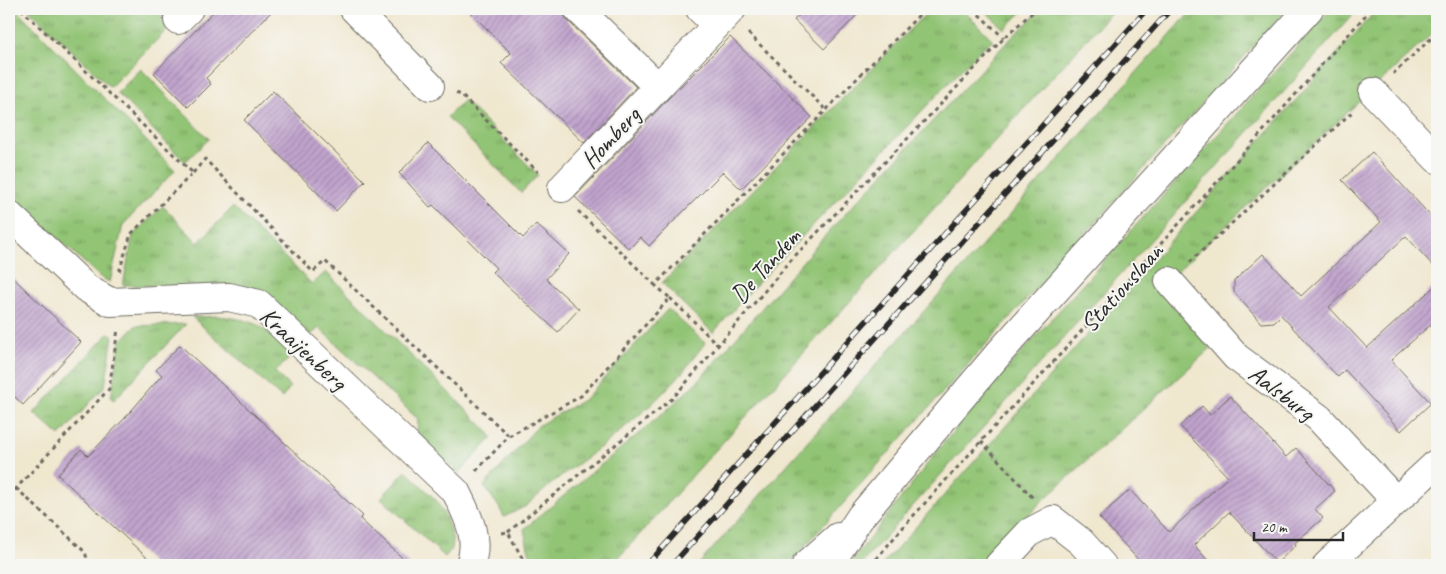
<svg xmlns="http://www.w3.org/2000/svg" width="1446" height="574" viewBox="0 0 1446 574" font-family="Caveat,sans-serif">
  <defs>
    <pattern id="grass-tufts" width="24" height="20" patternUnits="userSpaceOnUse" patternTransform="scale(1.25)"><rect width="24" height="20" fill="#92c475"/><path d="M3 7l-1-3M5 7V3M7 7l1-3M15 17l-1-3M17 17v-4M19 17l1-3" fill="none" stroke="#779f60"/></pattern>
    <pattern id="building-hatch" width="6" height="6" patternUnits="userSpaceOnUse" patternTransform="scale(1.25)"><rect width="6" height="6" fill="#c1a4ce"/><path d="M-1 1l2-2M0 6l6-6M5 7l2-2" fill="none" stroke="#9d86a7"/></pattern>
  </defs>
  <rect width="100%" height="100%" fill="#f6f6f2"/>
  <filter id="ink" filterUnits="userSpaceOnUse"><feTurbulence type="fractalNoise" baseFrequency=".02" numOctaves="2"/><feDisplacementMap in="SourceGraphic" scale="10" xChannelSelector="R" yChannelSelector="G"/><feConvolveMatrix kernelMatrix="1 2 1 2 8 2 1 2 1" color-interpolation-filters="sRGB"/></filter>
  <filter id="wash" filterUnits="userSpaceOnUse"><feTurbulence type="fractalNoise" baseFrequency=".0096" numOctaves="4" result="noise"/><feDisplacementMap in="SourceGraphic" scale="20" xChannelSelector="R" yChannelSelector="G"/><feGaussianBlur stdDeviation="1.12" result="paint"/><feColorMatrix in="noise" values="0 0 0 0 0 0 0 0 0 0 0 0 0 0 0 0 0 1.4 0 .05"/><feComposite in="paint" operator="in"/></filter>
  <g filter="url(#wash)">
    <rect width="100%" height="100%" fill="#f0e7cf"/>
    <path fill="url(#grass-tufts)" stroke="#5e7850" d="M9 9H16L175 170 123 225 110 282 100 277 9 193Z
      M28 9H153L171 26 110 87Z
      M930 9H962L993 40 982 48 753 288 713 333 662 283Z
      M983 9H1025L1004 29Z
      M1042 9H1114L612 565H534L528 548 524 529 667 410 700 379 831 229 1008 41Z
      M1193 9H1287L788 565H698Z
      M1331 9H1358L860 565H849L942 445 1002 374Z
      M1377 9H1437V29L1158 289 1211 348 1040 503 984 565H882Z
      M141 69 209 139 185 162 117 93Z
      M464 100 538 175 521 193 447 117Z
      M163 206 198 243 233 207 312 284 326 272 487 430 492 438 459 473 417 434 418 419 319 328 311 335 206 287 123 285 133 235Z
      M668 309 705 343 682 373 652 404 606 443 557 479 526 506 504 517 499 507 484 486 539 425 585 399Z
      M217 316C258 320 264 326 293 355L275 372 290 387 282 398 192 317Z
      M186 324 114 400 111 398 120 342 135 326Z
      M109 333 113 336 105 386 60 436 34 413Z
      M406 471 437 501 446 518 453 541 452 548 445 557 381 498Z"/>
    <g id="blocks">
      <path fill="url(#building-hatch)" d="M216 9H274L206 78 211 84 188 107 154 73Z
        M467 9H561L567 20 636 87 584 143 501 63 511 53Z
        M806 9H863L824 49 794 20Z
        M730 37 812 117 741 189 723 172 649 246 640 237 629 249 575 197 668 99Z
        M273 91 365 181 336 211 244 120Z
        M428 143 523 238 536 224 569 254 546 279 579 309 558 332 492 272 496 268 433 205 430 207 399 173Z
        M1372 152 1437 223V270L1406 236 1329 307 1367 348 1437 284V319L1391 360 1431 403 1401 431 1345 370 1338 377 1281 315 1274 322 1261 323 1234 292V281L1263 254 1301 296 1381 222 1342 180Z
        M9 274 81 342 23 405 9 391Z
        M180 345 363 516 360 519 410 565H155L58 475 81 449 88 456 125 418 162 375 156 370Z
        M1230 396 1286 457 1296 448 1335 491 1315 509 1323 518 1295 543 1296 545 1277 563 1229 512 1194 545 1212 565H1143L1099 517 1130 490 1169 532 1228 477 1180 426 1202 406 1210 415Z"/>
    </g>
  </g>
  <g filter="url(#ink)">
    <use href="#blocks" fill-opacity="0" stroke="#706d64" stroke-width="1"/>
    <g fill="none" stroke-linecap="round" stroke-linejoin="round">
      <defs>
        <path id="minor" d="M354 9 430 86
          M578 9 657 86
          M700 9 716 25
          M178 20 189 9
          M1373 92 1437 159
          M562 188 732 9
          M9 215 86 288 110 302 229 297 259 304 456 492C468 516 480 539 470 565
          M1169 281 1236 357 1319 418 1396 501
          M806 565 838 537
          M829 565 861 516 1000 352 1309 9
          M999 565 1030 532 1053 520 1081 542 1102 565
          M1327 565 1437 463"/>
      </defs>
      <use href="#minor" stroke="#706d64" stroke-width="30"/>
      <path stroke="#706d64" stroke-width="3" stroke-dasharray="4 4" stroke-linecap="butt" d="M21 9 193 173 131 234 119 272
        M973 9 1004 38
        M748 33 826 110
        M1393 74 1437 33
        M456 93 461 95 538 172
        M193 173 205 159 313 272 325 261 509 436
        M578 211 655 285
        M1190 262 1352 112
        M670 298 718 345
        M981 441 1033 498
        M476 471 509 436 581 396 670 298 655 285 925 9
        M16 488 85 552 89 565
        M9 496 109 389 118 329
        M508 532 673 398 793 258 1004 38 1036 9
        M502 533 508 532 526 565
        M871 565 905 525 1258 137 1371 9"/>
      <use href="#minor" stroke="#fff" stroke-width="28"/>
      <defs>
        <path id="rail" d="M647 565 1147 9
          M672 565 1171 9"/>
      </defs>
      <use href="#rail" stroke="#2b2b2b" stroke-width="5.5"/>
      <use href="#rail" stroke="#f6f6f2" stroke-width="4" stroke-dasharray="11" stroke-linecap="butt"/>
    </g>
  </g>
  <g text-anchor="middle" stroke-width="4" stroke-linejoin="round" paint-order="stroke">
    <g font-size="25" fill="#2b2b2b" stroke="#f6f6f2">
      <text transform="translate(610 137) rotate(-47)" y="9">Homberg</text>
      <text transform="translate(765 265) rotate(-48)" y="9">De Tandem</text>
      <text transform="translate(1121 287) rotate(-48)" y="9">Stationslaan</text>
      <text transform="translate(304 348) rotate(43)" y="9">Kraaijenberg</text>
      <text transform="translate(1282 392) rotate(37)" y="9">Aalsburg</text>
    </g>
  </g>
  <rect width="1446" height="574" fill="none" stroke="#f6f6f2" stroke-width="30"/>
  <path d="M1254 532v8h89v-8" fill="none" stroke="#2b2b2b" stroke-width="2.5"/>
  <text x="1261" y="532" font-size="15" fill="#2b2b2b" stroke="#f6f6f2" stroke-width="4" paint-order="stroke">20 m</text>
</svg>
